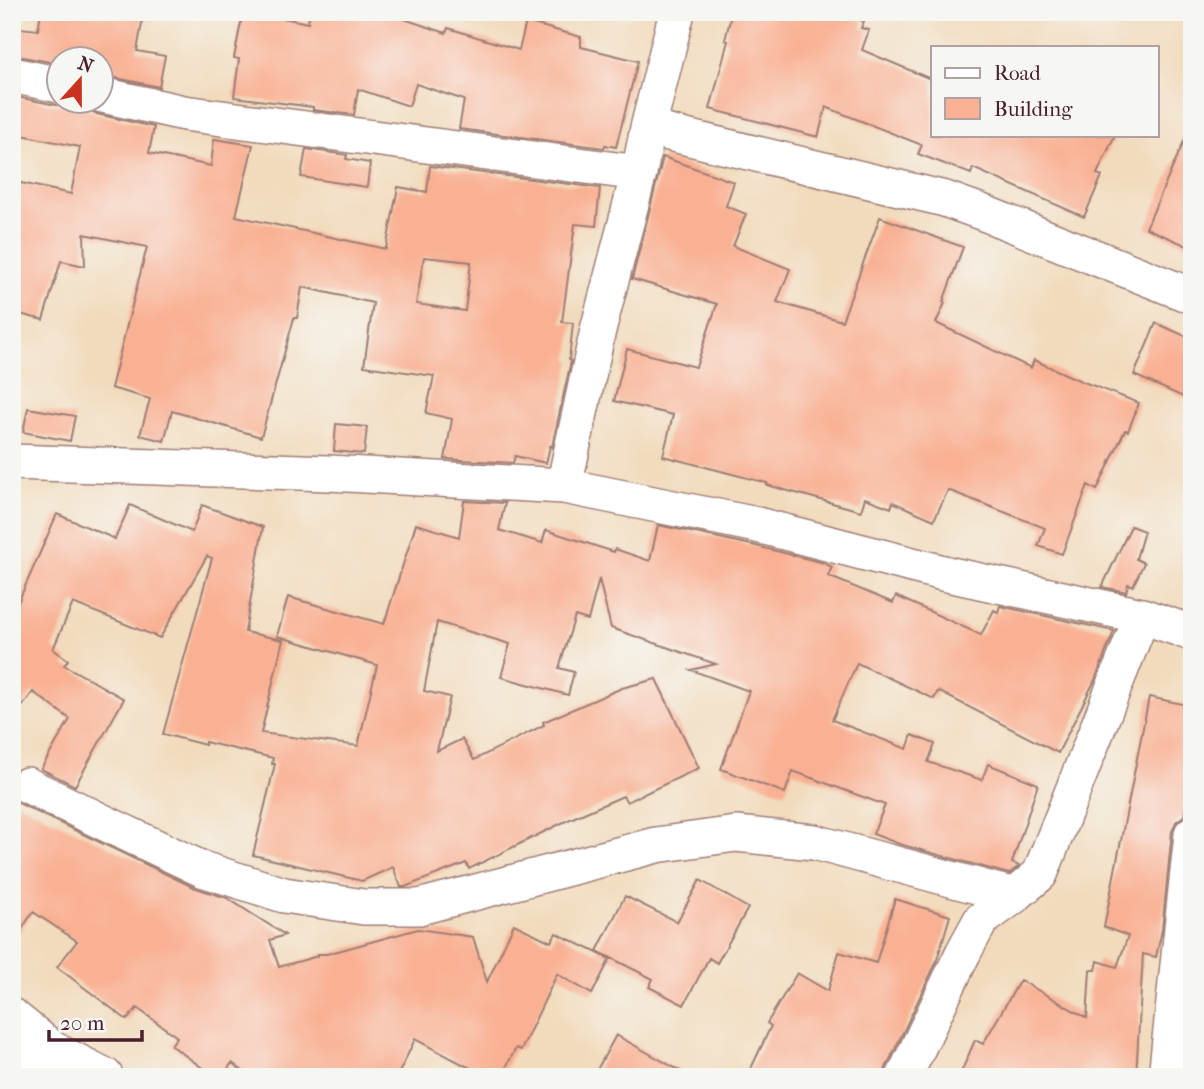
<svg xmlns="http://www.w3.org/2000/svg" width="1204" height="1089" viewBox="0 0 1204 1089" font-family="'IM FELL French Canon',serif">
  <rect width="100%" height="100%" fill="#f6f6f2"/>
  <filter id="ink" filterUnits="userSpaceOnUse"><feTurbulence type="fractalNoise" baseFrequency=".0143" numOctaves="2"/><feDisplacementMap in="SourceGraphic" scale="14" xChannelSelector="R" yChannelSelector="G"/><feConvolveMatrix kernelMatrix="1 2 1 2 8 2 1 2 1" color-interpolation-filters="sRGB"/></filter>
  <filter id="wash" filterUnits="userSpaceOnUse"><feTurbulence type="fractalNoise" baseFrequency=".00686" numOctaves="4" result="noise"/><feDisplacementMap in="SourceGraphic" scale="28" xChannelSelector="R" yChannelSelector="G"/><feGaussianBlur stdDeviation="1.57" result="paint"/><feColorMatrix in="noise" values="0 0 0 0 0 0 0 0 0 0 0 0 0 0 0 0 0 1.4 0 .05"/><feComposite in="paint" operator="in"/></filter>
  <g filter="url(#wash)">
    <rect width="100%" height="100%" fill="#f2dbbd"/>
    <g id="blocks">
      <path fill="#f9b093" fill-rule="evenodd" d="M41 12H144L137 51 165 56 159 87 102 75V60H60V64L12 55V27L38 30Z
        M243 12H253L308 23 310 12H383L446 33 448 28 519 50 526 22 581 37V47L638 61 616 147 605 145 604 148 459 129 464 100 416 84 409 106 358 89 354 115 313 110V107L234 97 239 59 234 58Z
        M732 12H859L857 19 864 21 861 28 869 30 862 50 933 80V135H1115L1097 174 1102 176 1084 217 973 168 971 174 918 154 922 145 826 107 818 137 710 109 728 41 725 40Z
        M12 96 56 105 66 104 70 102H83L88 109 97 114 154 127 149 153 211 166 214 139 253 145 236 216 386 249 398 187 427 192 430 166 600 188 596 226 575 224 562 322 573 323 569 360 571 361 552 447 550 446 546 463 515 456 513 463 445 459 452 419 426 413 434 376 364 366 373 303 302 287 297 318H294L261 437 172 411 164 441 140 435 150 399 111 388 147 247 84 234 85 266 61 261 43 320 12 312V181L71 194 80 147 12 133ZM424 257 471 262 465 311 416 304Z
        M1192 123V248L1146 228Z
        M306 149 347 155 346 159 370 163 367 187 301 177Z
        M663 157 734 182 726 206 746 214 733 246 790 269 777 302 842 321 880 217 963 247 943 302 945 303 936 323 1031 368 1034 360 1081 381 1139 403 1128 431 1125 430 1097 490 1088 485 1062 554 1038 546 1045 528 948 490 934 520 893 502 891 508 865 498 861 511 767 485V483L663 456 673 415 614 401 627 349 696 367 717 304 632 279Z
        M1156 323 1192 339V401L1134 375Z
        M28 408 75 416 70 441 23 432Z
        M336 424 367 427 364 454 334 451Z
        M464 501 505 503 499 530 542 543 546 530 614 552 615 549 650 561 658 525 752 545 824 563 832 567 828 576 893 603 896 596 981 635 994 610 998 612 1000 606 1114 631 1095 680 1058 753 938 691 934 699 857 663 832 720 907 749 912 735 935 744 928 762 982 780 988 764 1038 784 1012 863 1019 866 1009 874 899 844 873 834 885 805 793 771 785 793 721 769 749 691 691 670 716 664 611 628 599 579 588 620 575 616 559 668 574 672 568 695 501 677 510 644 437 622 424 691 450 697 437 751 462 739 474 760 544 725 543 722 622 688 656 679 699 768 627 802 623 796 568 820 469 869 466 863 405 887H401L393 867 362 881 253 855 275 764H272L273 758 205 742V745L163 734 212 558 207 556 160 638 73 603 53 649 68 660 64 665 124 699 75 786 41 769 70 719 33 692 12 720V616L57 514 115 539 130 505 192 532 202 505 263 527 245 632 283 640 261 733 358 746 377 665 277 636 288 597 384 624 416 524 459 537Z
        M1131 526 1144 531 1136 559 1144 563 1133 586 1128 584 1126 592 1102 587Z
        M1149 697 1192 706V775L1184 816 1176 822 1172 832 1162 930 1156 957 1143 954 1136 1077H959L975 1040 983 1044 1020 980 1087 1018 1090 970H1096L1098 961 1117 967 1128 936 1104 927Z
        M12 798 18 803 193 887 227 898 285 935 270 940 279 967 318 956V954H327L418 929 473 937 487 982 514 924 551 942 556 933 610 959 592 994 557 974 521 1050 516 1048 501 1077H487L415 1039 397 1077H251L232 1063 222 1077H215L171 1045 177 1037 137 1008 127 1020 57 967 77 941 33 912 12 944Z
        M700 880 748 908 717 963 709 958 684 1005 649 987 653 979 597 951 625 896 677 922Z
        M895 899 950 916 936 963 886 1068 884 1077H747L771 1026 767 1023 797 973 828 991 839 952 876 963Z
        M616 1035 691 1077H593Z"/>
    </g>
  </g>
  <g filter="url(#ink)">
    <use href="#blocks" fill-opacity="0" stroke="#9e7d74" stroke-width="2"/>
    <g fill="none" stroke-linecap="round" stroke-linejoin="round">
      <defs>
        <path id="minor" d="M12 75 60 85
          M102 95 184 113 639 173
          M648 128 945 199 984 213 1192 296
          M12 462 329 473 564 486 757 525 947 574 1142 616 1192 633
          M564 486 598 330 639 173 648 128 677 12
          M27 785 107 824 202 869 284 895 364 907H419L656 845 736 834 814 842 1014 896
          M12 1076 53 1051
          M904 1077 963 953 981 920 1014 896 1040 874 1142 616
          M1166 1077 1192 834"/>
        <path id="tertiary" d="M12 1018 53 1051 104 1077"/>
      </defs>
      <use href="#minor" stroke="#9e7d74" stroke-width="38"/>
      <use href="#tertiary" stroke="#9e7d74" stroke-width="41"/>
      <use href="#minor" stroke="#fff" stroke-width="35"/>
      <use href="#tertiary" stroke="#fff" stroke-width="38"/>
    </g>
  </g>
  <rect width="1204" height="1089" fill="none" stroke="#f6f6f2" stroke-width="42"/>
  <rect x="931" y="46" width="228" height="91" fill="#f6f6f2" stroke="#b1a0a2" stroke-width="2"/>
  <rect x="945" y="68" width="35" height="10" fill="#ffffff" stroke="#b1a0a2" stroke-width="2"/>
  <text x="994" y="80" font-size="21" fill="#4a1f2b">Road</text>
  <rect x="945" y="98" width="35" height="21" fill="#f9b093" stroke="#b1a0a2" stroke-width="2"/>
  <text x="994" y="116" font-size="21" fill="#4a1f2b">Building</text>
  <g transform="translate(80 80) rotate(21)"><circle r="33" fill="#f6f6f2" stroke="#b1a0a2" stroke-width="2"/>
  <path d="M0-5L12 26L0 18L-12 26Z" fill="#c8321e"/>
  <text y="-10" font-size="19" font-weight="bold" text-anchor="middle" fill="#4a1f2b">N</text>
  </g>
  <path d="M49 1030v10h93v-10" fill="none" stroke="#4a1f2b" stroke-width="3.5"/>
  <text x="60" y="1030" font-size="21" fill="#4a1f2b" stroke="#f6f6f2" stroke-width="5" paint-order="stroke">20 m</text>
</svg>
